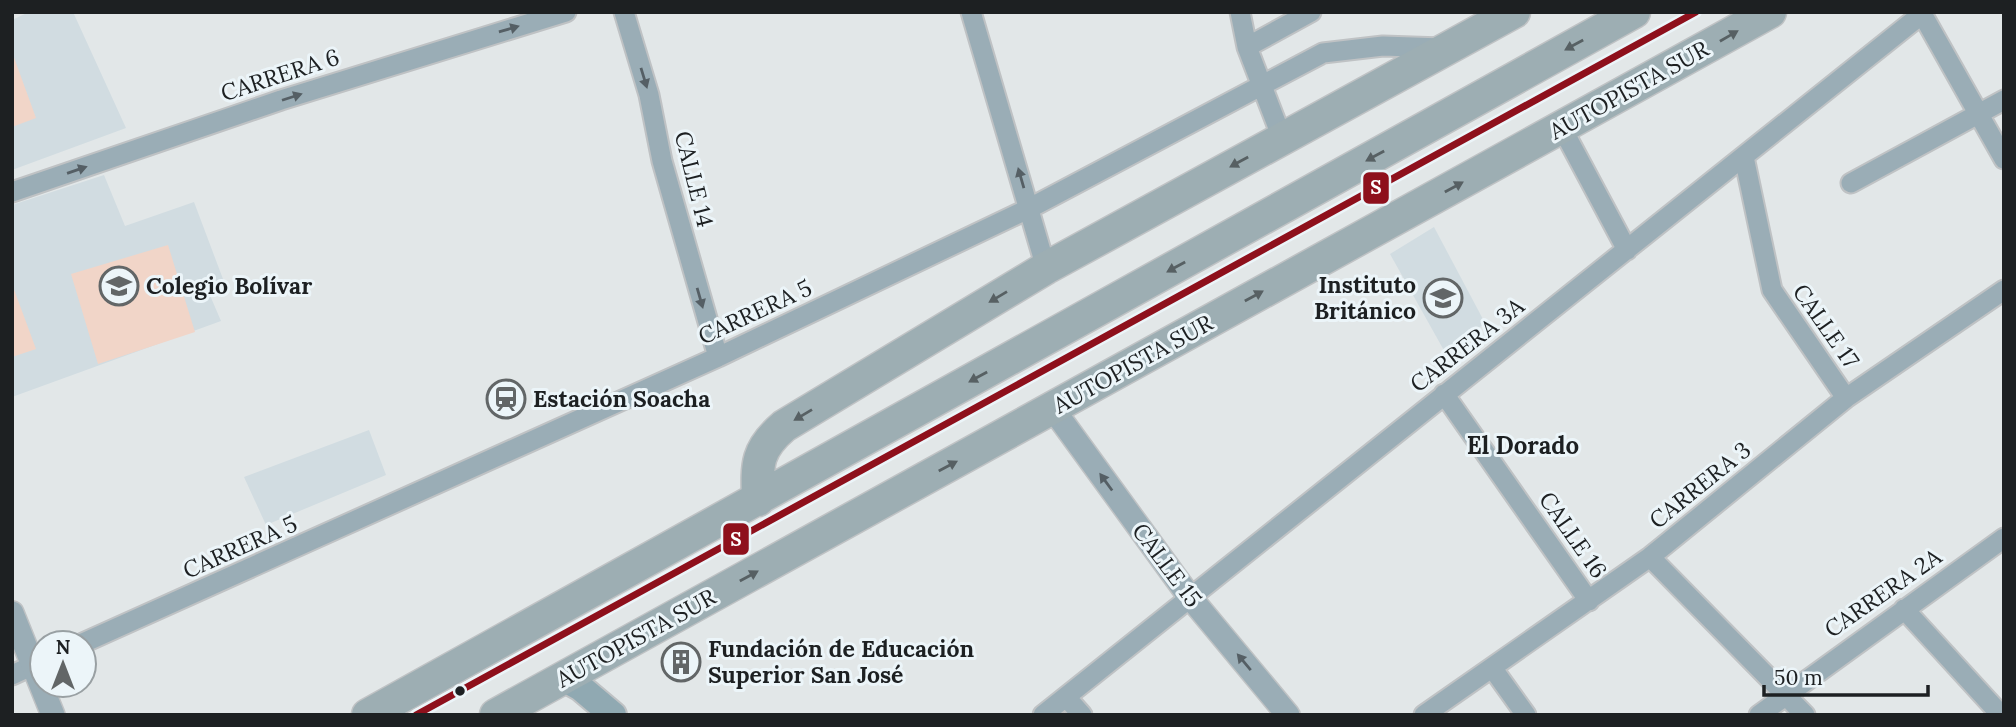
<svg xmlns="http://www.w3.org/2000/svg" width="2016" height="727" viewBox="0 0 2016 727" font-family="Lora,serif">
  <rect width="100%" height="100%" fill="#e2e7e8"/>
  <path fill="#d1dce1" d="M29 12H73L126 128 12 170V20Z
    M104 175 125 226 194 202 226 287 209 293 221 321 12 397V205Z
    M1434 227 1485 323 1446 354 1390 254Z
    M369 430 386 475 266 525 244 477Z"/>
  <path fill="#f1d5c8" d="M12 52 36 118 12 127Z
    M168 245 195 332 98 364 71 274Z
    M12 284 36 349 12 357Z"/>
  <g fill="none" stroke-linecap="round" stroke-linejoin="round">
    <defs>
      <path id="minor" d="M624 12 649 95 662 161 718 357
        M971 12 1046 268
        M1240 12 1247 47 1282 138
        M1921 12 2004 159
        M1247 47 1311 12
        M1562 128 1627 250
        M1744 157 1772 290 1846 398
        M1851 183 2004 100
        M12 192 281 100 566 12
        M1444 394 1589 601
        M1650 557 1805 715
        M1904 609 2001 715
        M83 643 718 357 1030 208 1323 53 1383 46 1442 48
        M1493 669 1526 715
        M12 675 42 661
        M1066 697 1082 715
        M1043 715 1922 14
        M1424 715 1650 557 1846 398 2004 290
        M1759 715 2004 538"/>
      <path id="tertiary" d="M1053 409 1189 596 1288 715
        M12 613 53 715"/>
      <path id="secondary" d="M563 678 581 688 613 715"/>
      <path id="trunk" d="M758 500C757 464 756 450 784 426L1046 268 1514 12
        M368 715 1634 12
        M496 715 1770 12"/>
    </defs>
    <use href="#minor" stroke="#bfc2c4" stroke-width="23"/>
    <use href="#tertiary" stroke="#bfc2c4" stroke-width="26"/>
    <use href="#secondary" stroke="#bfc2c4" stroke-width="30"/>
    <use href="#trunk" stroke="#bfc2c4" stroke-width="35"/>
    <use href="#minor" stroke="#9aadb6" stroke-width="19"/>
    <use href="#tertiary" stroke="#9aadb6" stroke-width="23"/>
    <use href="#secondary" stroke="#90a9b2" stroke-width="26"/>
    <use href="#trunk" stroke="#9daeb3" stroke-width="32"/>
    <defs>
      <path id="bus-1" d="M416 715 1696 12"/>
    </defs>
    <use href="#bus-1" stroke="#ecf5f9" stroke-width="12"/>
    <use href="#bus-1" stroke="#8e101c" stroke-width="7"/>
  </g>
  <defs><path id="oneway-solid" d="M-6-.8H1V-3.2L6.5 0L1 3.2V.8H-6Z" transform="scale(1.75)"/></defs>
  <g fill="#555f65">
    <use href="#oneway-solid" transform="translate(509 29) rotate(-16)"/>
    <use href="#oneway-solid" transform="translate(644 78) rotate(73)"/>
    <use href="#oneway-solid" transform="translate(292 97) rotate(-18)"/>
    <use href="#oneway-solid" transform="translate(77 170) rotate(-19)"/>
    <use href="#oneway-solid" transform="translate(1021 178) rotate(-106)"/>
    <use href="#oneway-solid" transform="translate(700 298) rotate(74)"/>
    <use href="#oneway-solid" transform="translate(1106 482) rotate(-126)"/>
    <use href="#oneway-solid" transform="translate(1244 662) rotate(-130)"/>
  </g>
  <g fill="#576063">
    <use href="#oneway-solid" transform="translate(1729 36) rotate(-30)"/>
    <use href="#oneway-solid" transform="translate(1574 45) rotate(151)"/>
    <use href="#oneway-solid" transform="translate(1375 156) rotate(151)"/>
    <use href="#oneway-solid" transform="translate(1239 162) rotate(151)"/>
    <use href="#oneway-solid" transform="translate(1454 187) rotate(-29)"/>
    <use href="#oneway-solid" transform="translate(1176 267) rotate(151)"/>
    <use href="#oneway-solid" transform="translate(1254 296) rotate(-29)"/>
    <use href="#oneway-solid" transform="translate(998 297) rotate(149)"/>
    <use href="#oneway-solid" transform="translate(978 377) rotate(151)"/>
    <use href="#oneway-solid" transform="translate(803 415) rotate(149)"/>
    <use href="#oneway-solid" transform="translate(948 466) rotate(-28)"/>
    <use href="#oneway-solid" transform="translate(749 576) rotate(-29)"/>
  </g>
  <defs>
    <symbol id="school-ring" viewBox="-11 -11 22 22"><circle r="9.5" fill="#ecf5f9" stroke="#626667" stroke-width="1.5"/><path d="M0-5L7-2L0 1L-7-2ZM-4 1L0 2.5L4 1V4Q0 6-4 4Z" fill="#626667"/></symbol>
    <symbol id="university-ring" viewBox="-11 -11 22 22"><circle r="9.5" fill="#ecf5f9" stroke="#626667" stroke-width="1.5"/><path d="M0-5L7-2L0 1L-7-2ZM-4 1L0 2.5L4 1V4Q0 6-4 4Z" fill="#626667"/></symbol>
    <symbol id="station-ring" viewBox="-11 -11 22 22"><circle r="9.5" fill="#ecf5f9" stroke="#626667" stroke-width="1.5"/><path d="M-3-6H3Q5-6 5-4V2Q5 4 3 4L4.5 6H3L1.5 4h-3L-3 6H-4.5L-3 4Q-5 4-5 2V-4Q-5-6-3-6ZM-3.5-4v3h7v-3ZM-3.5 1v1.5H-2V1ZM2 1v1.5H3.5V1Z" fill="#626667"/></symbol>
    <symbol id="building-ring" viewBox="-11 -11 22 22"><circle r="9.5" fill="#ecf5f9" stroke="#626667" stroke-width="1.5"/><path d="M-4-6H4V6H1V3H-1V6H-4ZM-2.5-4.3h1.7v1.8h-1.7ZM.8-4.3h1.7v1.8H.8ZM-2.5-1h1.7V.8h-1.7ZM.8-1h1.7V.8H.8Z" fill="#626667"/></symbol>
  </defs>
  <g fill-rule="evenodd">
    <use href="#school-ring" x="97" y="264" width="44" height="44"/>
    <use href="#university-ring" x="1421" y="276" width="44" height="44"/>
    <use href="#station-ring" x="484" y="377" width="44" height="44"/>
    <use href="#building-ring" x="659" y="640" width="44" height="44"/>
  </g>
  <circle fill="#1d2022" stroke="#ecf5f9" stroke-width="2.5" cx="460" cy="691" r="6"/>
  <g text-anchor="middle" stroke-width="6" stroke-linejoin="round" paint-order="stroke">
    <g font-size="23" fill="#1d2022" stroke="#ecf5f9">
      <text transform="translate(280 75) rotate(-18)" y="8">CARRERA 6</text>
      <text transform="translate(1629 90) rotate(-29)" y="8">AUTOPISTA SUR</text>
      <text transform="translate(694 179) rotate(76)" y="8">CALLE 14</text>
      <text transform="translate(755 312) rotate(-25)" y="8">CARRERA 5</text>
      <text transform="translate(1826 326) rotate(55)" y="8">CALLE 17</text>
      <text transform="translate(1467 345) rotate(-38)" y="8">CARRERA 3A</text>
      <text transform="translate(1133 364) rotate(-29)" y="8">AUTOPISTA SUR</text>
      <text transform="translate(1700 485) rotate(-39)" y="8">CARRERA 3</text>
      <text transform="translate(1573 535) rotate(55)" y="8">CALLE 16</text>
      <text transform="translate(240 547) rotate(-24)" y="8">CARRERA 5</text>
      <text transform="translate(1167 565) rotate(53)" y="8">CALLE 15</text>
      <text transform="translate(1883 593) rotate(-35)" y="8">CARRERA 2A</text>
      <text transform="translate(636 638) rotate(-29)" y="8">AUTOPISTA SUR</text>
    </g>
    <g font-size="23" font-weight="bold" fill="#1d2022" stroke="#ecf5f9" text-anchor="start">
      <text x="1416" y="293" text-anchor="end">Instituto<tspan x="1416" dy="26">Británico</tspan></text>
      <text x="146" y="294">Colegio Bolívar</text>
      <text x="533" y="407">Estación Soacha</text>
      <text x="708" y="657">Fundación de Educación<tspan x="708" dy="26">Superior San José</tspan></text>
    </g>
    <g font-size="24" font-weight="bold" fill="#1d2022" stroke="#ecf5f9">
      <text x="1523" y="454">El Dorado</text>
    </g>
  </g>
  <g stroke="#ecf5f9" stroke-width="2.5">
    <rect x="1362" y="171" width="28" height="34" rx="7" fill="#8e101c"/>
    <rect x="722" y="522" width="28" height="34" rx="7" fill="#8e101c"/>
  </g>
  <g font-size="19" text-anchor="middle" font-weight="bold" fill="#fff">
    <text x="1376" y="194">S</text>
    <text x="736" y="546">S</text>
  </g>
  <rect width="2016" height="727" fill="none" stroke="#1d2022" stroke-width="28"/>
  <g transform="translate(63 664)"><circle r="33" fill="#ecf5f9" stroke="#99a0a3" stroke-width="2"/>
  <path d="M0-5L12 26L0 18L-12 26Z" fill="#626667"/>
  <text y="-10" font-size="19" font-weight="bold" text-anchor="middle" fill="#1d2022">N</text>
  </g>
  <path d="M1764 685v10h164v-10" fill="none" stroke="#1d2022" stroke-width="3.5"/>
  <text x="1774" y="685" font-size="21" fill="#1d2022" stroke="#ecf5f9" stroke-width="5" paint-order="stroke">50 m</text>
</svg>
